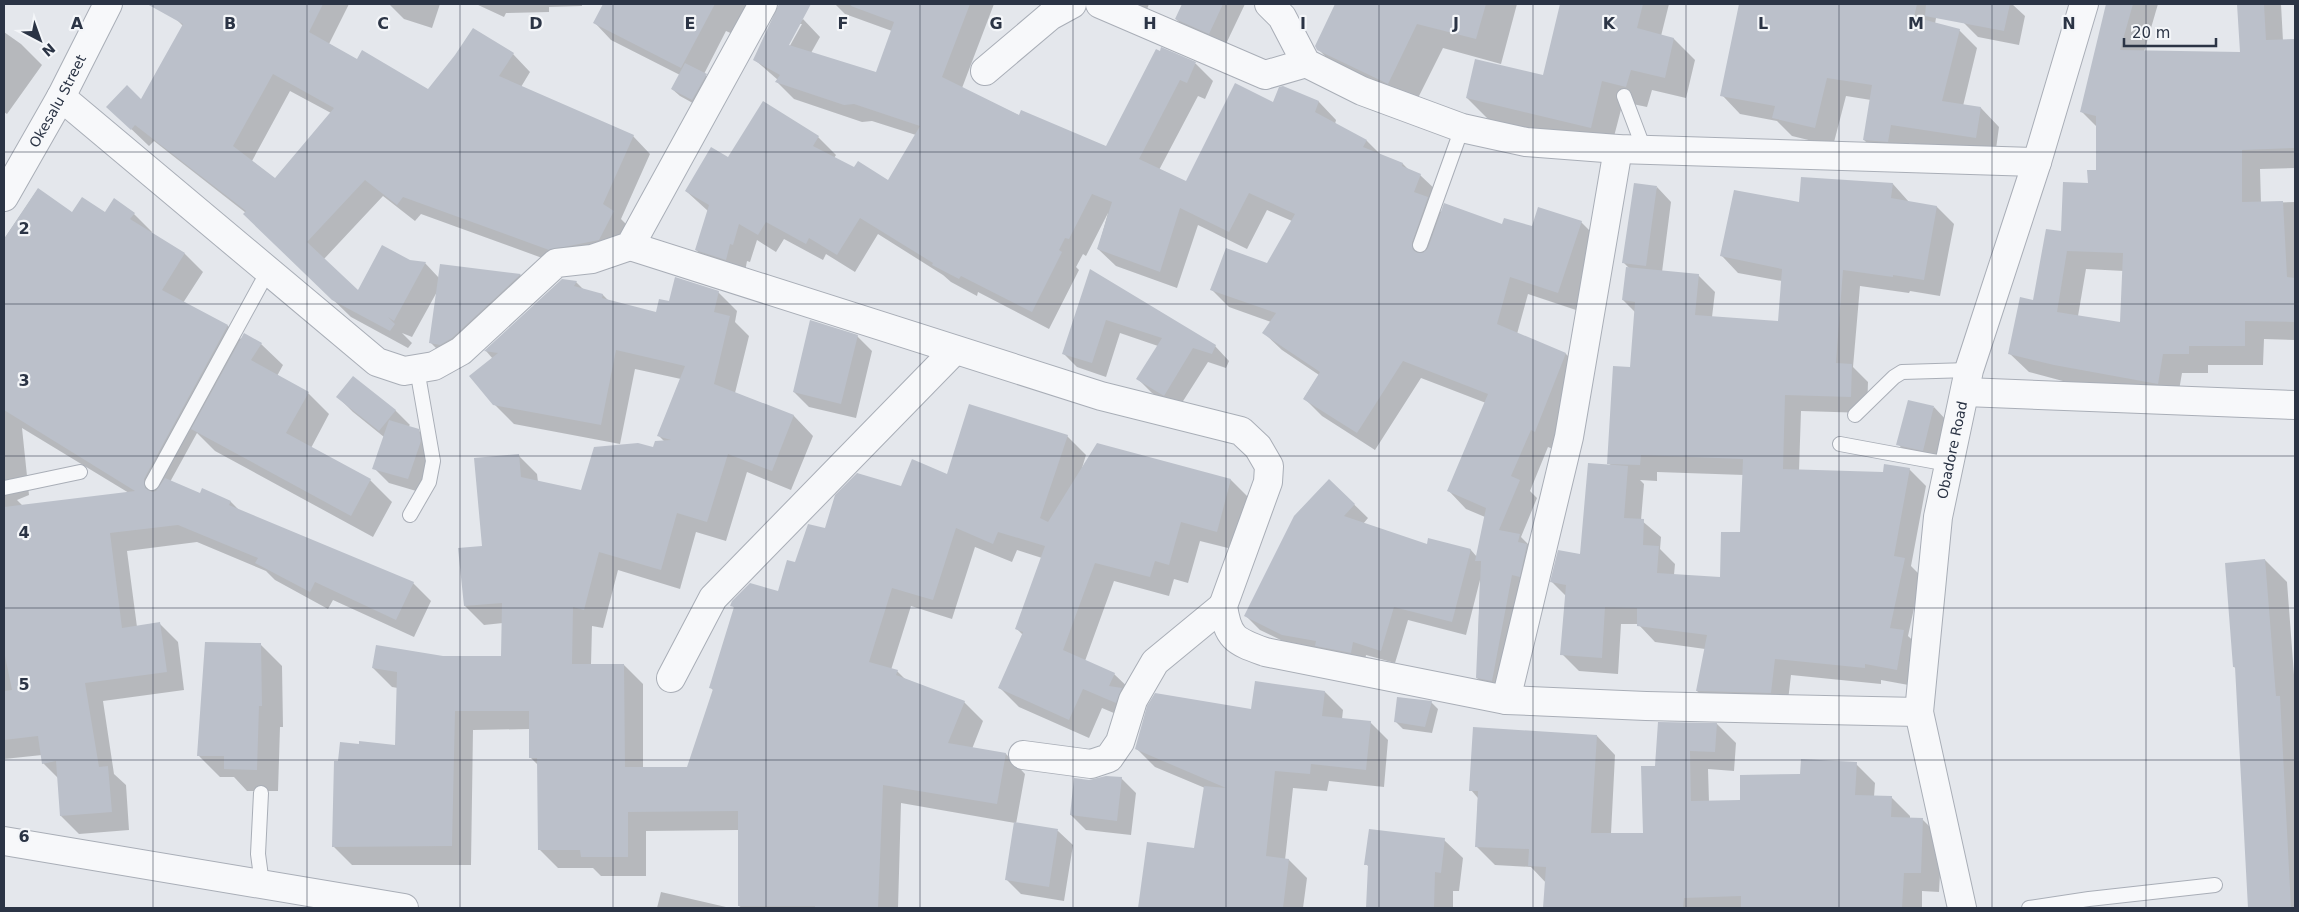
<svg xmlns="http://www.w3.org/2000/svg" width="2299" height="912" viewBox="0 0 2299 912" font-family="'DejaVu Sans',sans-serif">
  <rect width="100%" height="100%" fill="#e4e7ec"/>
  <path fill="#0003" fill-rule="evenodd" d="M183 4H257L271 12 275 4H349L329 44 357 60 428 90 513 54 530 72 521 87 633 136 650 154 621 219 631 229 567 267 421 214 415 221 383 196 324 259 359 292 410 261 425 263 439 278 441 265 520 275 534 289 445 357 431 343 438 290 412 337 402 333 412 343 408 348 351 317 262 231 246 213 154 141 149 146 126 124 142 101 183 26 175 18ZM290 91 331 113 275 179 252 161Z
    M389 4H440L432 28 404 19Z
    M476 4H582V6L549 7V12L506 13 504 17Z
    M605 4H777L750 42 726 31 704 74 713 82 700 107 680 96 672 89 680 75 611 40 595 23Z
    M835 4H994L962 88 1107 158 1162 49 1196 64 1213 81 1205 99 1198 96 1159 170 1187 183 1274 104 1282 87 1319 102 1336 120 1335 124 1367 141 1381 155 1403 164 1410 171 1420 175 1438 192 1433 204 1442 213 1503 225 1533 227 1581 222 1599 240 1576 310 1528 294 1517 334 1566 354 1583 372 1553 449 1548 447 1530 491 1537 498 1521 537 1537 553 1494 695 1477 678 1480 580 1466 635 1408 620 1395 663 1366 655 1364 666 1297 648 1260 630 1246 616 1330 481 1368 518 1363 524 1428 546 1429 540 1471 550 1477 557 1485 517 1466 509 1449 491 1486 403 1421 378 1375 450 1322 416 1304 398 1319 375 1282 350 1264 333 1271 322 1229 307 1212 290 1268 264 1292 221 1267 210 1247 249 1198 225 1177 288 1116 266 1098 249 1108 213 1086 256 1083 254 1076 267 1079 270 1049 329 978 292 977 296 951 282 943 275 878 234 855 272 826 254 823 260 784 239 776 252 757 240 750 262 747 261 744 277 714 267 696 250 708 211 686 191 728 159 818 137 836 155 834 158 855 169 889 181 916 135 872 121 862 122 794 99 777 82 778 80 755 60 803 19 820 37 811 53 877 73 892 31 845 14ZM799 24H802L787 51 785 50Z
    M1120 4H1149L1146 12Z
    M1183 4H1245L1224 48 1191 34 1176 19Z
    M1337 4H1517L1501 64 1443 48 1413 108 1344 75 1318 49 1316 46Z
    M1561 4H1669L1661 36 1674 39 1695 60 1686 98 1652 90 1647 107 1623 102 1611 148 1488 119 1467 98 1544 77Z
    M1740 4H1935L1938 6 1935 24 1959 30 1977 48 1963 106 1981 108 1999 127 1995 156 1909 143 1906 160 1883 158 1864 140 1871 100 1846 96 1833 146 1792 136 1777 121 1740 114 1722 95Z
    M1966 4H2012L2025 16 2019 45 1978 37 1963 22Z
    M2107 4H2158L2144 52 2242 53 2239 4H2281L2283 41 2295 40V168L2260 169 2261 203 2295 202V340L2264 339 2263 365H2208V373H2182L2177 402 2074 384 2029 372 2009 353 2034 301 2062 233 2098 171V128L2082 112ZM2086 269 2124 271 2121 324 2078 316Z
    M4 32 21 44 42 65 7 114 4 112Z
    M1893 184 1909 202 1937 207 1954 224 1940 296 1910 291 1909 293 1860 286 1853 367 1868 382 1867 413 1801 411 1799 471 1884 473 1909 469 1926 486 1911 566 1921 576 1908 636 1921 648 1914 686 1881 680V684L1791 675 1787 709 1714 708 1697 691 1705 649 1655 642 1638 624H1621L1618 674 1579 671 1562 654 1566 596 1552 582 1581 555 1612 466 1608 463 1631 368 1635 312 1623 300 1630 269 1623 262 1657 187 1671 202 1662 272 1698 275 1715 292 1712 317 1779 322 1782 281 1738 273 1722 256 1800 203ZM1657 472 1744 475 1741 534 1721 578 1674 575 1675 564 1660 549 1661 537 1641 520 1644 484 1640 480 1657 481Z
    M38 189 72 213 134 214 152 232 151 233 185 254 203 272 183 303 228 326 242 340 261 344 283 365 277 376 308 393 329 414 311 448 370 480 392 502 373 537 215 451 197 433 170 482 200 495 231 502 240 511 413 583 431 601 414 637 333 600 328 609 275 580 266 571 197 542 127 551 137 627 160 624 178 642 184 690 103 701 114 774 126 785 129 830 79 834 61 816 58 778 43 763 42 755 4 759V239ZM22 428 129 493 23 506 17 500 29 495Z
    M1091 271 1215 346 1229 361 1226 368 1208 362 1178 409 1152 393 1138 379 1158 346 1120 333 1106 377 1077 367 1063 353Z
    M562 280 576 282 584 290 603 295 609 301 657 313 670 303 718 292 737 311 735 322 749 336 735 393 794 416 813 436 791 490 747 472 726 541 696 532 680 589 618 570 603 628 592 626 591 665H624L643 684V769L688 768 714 691 711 688 735 609 732 605 779 593 796 564 826 530 902 488 948 475 1067 436 1086 455 1082 468 1231 480 1250 499 1236 550 1200 541 1188 583 1174 579 1169 596 1114 581 1085 661 1114 674 1134 693 1135 722 1102 708 1089 738 1019 707 1000 688 1023 635 1017 629 1042 558 1017 550 1012 562 975 547 952 619 911 606 891 670 897 671 906 680 964 702 983 721 972 749 1006 754 1025 774 1016 824 1058 831 1073 845 1064 901 1021 894 1006 879 1015 823 901 803 898 908H742L739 906V830L646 831V876H601L593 868H558L539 849V766L531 758 530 729 473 730 471 865H352L333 846 396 746 398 688 392 687 373 668 443 658 502 657 503 623 484 625 465 606 483 547 518 455 537 474 538 482 582 492 665 442 659 436 681 379 635 369 620 444 514 424 494 404 493 359 486 351Z
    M857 336 872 351 856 418 809 407 794 392Z
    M338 397 395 410 410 425 408 427 418 430 433 445 423 493 389 483 374 468 384 437 353 412Z
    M1934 407 1948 422 1938 465 1912 459 1898 444Z
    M2265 560 2287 582 2295 688V908H2249L2237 669 2234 667Z
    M260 644 282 666 283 727H280L278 791H247L234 777H220L198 755Z
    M1256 683 1325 692 1343 710 1342 719 1370 722 1388 740 1384 787 1329 781 1327 791 1293 788 1285 860H1289L1307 878 1303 908H1139L1148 843 1195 849 1205 788 1155 767 1137 749 1252 711Z
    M1431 702 1438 709 1432 733 1403 729 1396 722Z
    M1659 723 1717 724 1736 743 1734 771 1708 769 1709 802 1742 801 1801 776 1856 764 1875 783 1874 797H1891L1910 816V819L1923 820 1942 839 1939 892 1922 891V908H1609L1565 903 1531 867 1495 865 1476 846 1478 798 1471 790 1597 736 1615 755 1611 834H1644L1657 767Z
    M1121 778 1136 793 1131 835 1086 830 1071 815Z
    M1444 840 1463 858 1459 891H1453V908H1367L1369 867 1366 864Z
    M661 892 726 907 727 908H657Z"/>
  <path fill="#bbc0ca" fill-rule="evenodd" d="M147 4H323L309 32 357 59 362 50 428 89 455 55 473 28 514 53 499 76 634 135 603 204 614 211 599 240 549 250 403 197 397 205 365 180 307 242 358 290 382 245 410 260 426 262 394 321 388 317 395 324 390 331 332 300 243 214 246 211 135 125 131 130 106 107 127 85 141 99 183 24ZM273 74 334 108 275 178 233 146Z
    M603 4H715L681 68 593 23Z
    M779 4H811L789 45 876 72 894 22 851 6 852 4H970L942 77 1019 115 1021 110 1106 146 1156 49 1160 51 1161 47 1196 62 1187 83 1180 80 1139 159 1186 181 1235 83 1273 102 1279 87 1283 86 1319 101 1315 112 1367 140 1363 147 1403 163 1402 166 1421 174 1414 192 1428 197 1412 243 1413 250 1418 253H1422L1428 248 1444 203 1502 224 1504 218 1532 226 1538 207 1582 221 1558 293 1510 277 1497 324 1566 353 1535 432 1531 430 1511 476 1520 480 1499 530 1520 534 1518 542 1527 544 1520 577 1512 575 1492 681 1476 678 1481 561H1475L1486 508 1447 491 1488 394 1403 361 1357 433 1303 399 1320 372 1262 333 1276 313 1210 290 1226 248 1267 263 1295 214 1249 193 1229 232 1180 208 1160 272 1097 249 1112 202 1092 194 1069 239 1065 238 1059 250 1062 252 1032 312 961 276 959 279 932 265 933 263 860 218 837 255 809 238 806 244 766 222 758 235 739 224 733 245 730 244 726 260 695 250 709 205 685 191 711 147 728 157 763 101 819 136 813 146 854 167 858 161 888 180 920 126 854 104 844 105 775 82 780 75 753 60Z
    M1182 4H1223L1209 34 1175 19Z
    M1335 4H1486L1476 39 1417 24 1388 84 1317 50 1315 46Z
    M1560 4H1643L1637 28 1674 38 1665 78 1631 70 1626 87 1602 81 1591 128 1466 98 1475 59 1543 75Z
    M1739 4H1917L1914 17 1960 29 1942 101 1981 107 1976 138 1891 125 1888 142 1863 140 1872 85 1827 78 1815 128 1772 118 1775 106 1720 96Z
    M1926 4H2010L2004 31 1925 16Z
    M2106 4H2133L2120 50 2240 52 2237 4H2264L2266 40 2295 39V148L2242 150V202L2283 201 2287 277 2295 278V322L2245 321V346H2189V354H2163L2158 384 2054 365 2008 354 2020 297 2033 300 2046 229 2061 231 2063 182 2088 183 2087 170H2096V116L2080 112ZM2067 251 2123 253 2120 322 2057 312Z
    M685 63 707 74 692 100 671 89Z
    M1801 177 1893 183 1891 198 1937 206 1924 280 1893 275V277L1843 270 1836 363 1852 364 1851 397 1785 395 1783 469 1883 472 1884 464 1910 468 1894 556 1905 558 1890 628 1904 630 1897 670 1865 664V668L1775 659 1771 693 1696 691 1707 635 1637 626V608L1605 607 1602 658 1560 655 1566 585 1550 582 1558 550 1580 554 1588 463 1628 466 1624 518 1644 519 1643 545 1659 546 1657 573 1720 577 1721 532H1740L1743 459 1641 455 1640 465 1607 464 1613 366 1630 367 1635 302 1622 300 1626 267 1699 274 1695 315 1778 321 1782 269 1720 256 1734 190 1799 202Z
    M1634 183 1657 186 1646 266 1622 263Z
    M38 188 72 212 82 197 105 212 114 198 135 213 130 219 185 253 162 290 228 325 144 479 145 488 152 492 156 491 165 478 200 493 202 488 231 501 229 505 414 582 396 620 315 582 310 592 255 563 258 558 178 525 110 533 122 628 160 622 167 672 85 683 99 767 108 766 112 812 60 816 56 761 42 764 38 736 4 740V691L12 690 4 651V507L135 491 4 410V239Z
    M440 264 521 274 452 338 440 345 429 343Z
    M1090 269 1216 345 1212 354 1193 348 1164 396 1136 379 1162 338 1106 320 1092 363 1062 354Z
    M675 277 719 291 714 312 730 316 714 384 794 415 772 471 728 454 707 522 677 513 661 570 599 552 584 610 573 607 572 664H624L625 767H687L713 689 709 688 734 607 730 606 732 601 750 583 778 591 787 560 795 562 808 524 825 528 835 495 857 473 901 486 912 459 947 474 969 404 1068 435 1040 518 1048 522 1097 443 1231 479 1217 532 1181 522 1169 565 1155 561 1150 577 1095 563 1063 650 1115 673 1109 686 1122 688 1116 703 1083 689 1069 720 998 688 1023 632 1015 629 1045 546 998 532 993 544 956 528 933 600 892 588 869 662 898 670 896 675 965 701 948 743 1006 753 997 804 883 785 878 908H815V906H738V811L628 812V857H581L580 850H538L537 758H529V711H455L452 846 332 847 334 761H338L340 742 359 744V741L395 745 397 672 372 668 376 645 443 656H501L502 603 464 606 458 548 482 546 474 458 519 454 521 477 581 490 594 447 638 443 653 447 655 441 671 440 657 436 685 366 616 350 601 425 493 405 469 376 498 353 484 351 562 279 577 281 574 286 603 294 602 298 656 312 659 299 669 301Z
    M810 320 858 335 841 404 793 392Z
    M244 333 262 343 251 360 309 392 286 433 371 479 351 516 191 429Z
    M353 376 396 410 379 431 336 397Z
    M1908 400 1934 406 1923 451 1896 445Z
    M389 420 419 429 421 441 408 479 372 469Z
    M1329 479 1355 504 1344 516 1427 544 1428 538 1471 549 1452 622 1394 607 1381 651 1353 642 1351 653 1315 646 1316 641 1282 635 1244 616 1294 516Z
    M2265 559 2276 696H2280L2291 908H2248L2235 667H2233L2225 563Z
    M205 642 261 643 262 706H259L257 770 224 769V756H197Z
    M1255 681 1325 691 1322 716 1371 721 1366 770 1311 764 1310 774 1275 771 1266 856 1289 859 1283 908H1138L1147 842 1194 848 1204 786 1226 788 1135 749 1147 706 1155 693 1251 709Z
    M1397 697 1432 701 1425 727 1394 722Z
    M1658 722 1717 723 1715 752 1690 751 1691 801 1740 800V775L1800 774 1801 759 1857 762 1855 795 1892 796 1891 817 1923 818 1921 873H1904L1902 908 1741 907V896L1684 898 1683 908H1543L1546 867 1528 866 1529 849 1475 847 1478 791H1469L1473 727 1597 735 1591 833H1643L1641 766H1655Z
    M1106 776 1122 777 1117 821 1070 815 1074 778 1089 780Z
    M1014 822 1058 829 1049 887 1005 880Z
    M1369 829 1445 838 1441 873 1435 872 1434 908H1366L1368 865H1364Z"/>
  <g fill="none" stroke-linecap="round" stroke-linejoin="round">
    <defs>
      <path id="lane" d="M1624 96 1644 149
        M1420 245 1462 128
        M1855 415 1894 377 1902 372 1969 370
        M1840 444 1948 464
        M152 483 268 271
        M4 488 80 472
        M410 515 429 482 433 461 417 369
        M261 793 258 854 262 884
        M2029 908 2089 899 2215 885"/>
      <g id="street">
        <path d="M1100 4 1265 75 1306 63"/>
        <path d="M1269 4 1282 17 1306 63 1362 91 1462 128 1526 142 1618 149 2037 162"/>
        <path d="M985 71 1050 16 1072 4"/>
        <path d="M61 97 377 362 404 371 434 366 461 351 556 263 592 259 630 246 763 4"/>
        <path id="s1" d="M4 197 61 97 108 4"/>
        <path d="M630 246 1101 396 1241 431 1258 447 1269 466 1268 482 1223 606C1228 639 1235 641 1265 652L1506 700 1646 706 1919 712"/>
        <path d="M1965 392 2295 405"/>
        <path d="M671 678 713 598 955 350"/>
        <path d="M1506 700 1569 437 1618 149"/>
        <path d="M1023 755 1091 764 1109 758 1120 742 1133 700 1155 662 1223 606"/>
        <path d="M4 841 404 908"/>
        <path id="s2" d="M1962 908 1919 712 1938 517 1969 370 2037 162 2084 4"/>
      </g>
    </defs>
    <use href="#lane" stroke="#a9aeb7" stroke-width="16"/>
    <use href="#street" stroke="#a9aeb7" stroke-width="30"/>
    <use href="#lane" stroke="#f7f8fa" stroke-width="14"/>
    <use href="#street" stroke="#f7f8fa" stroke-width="28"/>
  </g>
  <path fill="none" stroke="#2b3445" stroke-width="1" stroke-opacity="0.55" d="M153 4V908M307 4V908M460 4V908M613 4V908M766 4V908M920 4V908M1073 4V908M1226 4V908M1379 4V908M1533 4V908M1686 4V908M1839 4V908M1992 4V908M2146 4V908M4 152H2295M4 304H2295M4 456H2295M4 608H2295M4 760H2295"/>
  <g text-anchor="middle" stroke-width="4.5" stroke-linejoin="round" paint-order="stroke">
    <g font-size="14" fill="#2b3445" stroke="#f4f6f9">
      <text dy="5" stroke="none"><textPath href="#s1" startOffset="110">Okesalu Street</textPath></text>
      <text dy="5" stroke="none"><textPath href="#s2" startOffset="465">Obadore Road</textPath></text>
    </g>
  </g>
  <g font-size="16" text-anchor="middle" font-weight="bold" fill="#2b3445" stroke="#f4f6f9" stroke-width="4.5" stroke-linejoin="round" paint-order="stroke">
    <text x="77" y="29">A</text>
    <text x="230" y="29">B</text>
    <text x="383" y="29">C</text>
    <text x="536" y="29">D</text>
    <text x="690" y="29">E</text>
    <text x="843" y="29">F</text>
    <text x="996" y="29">G</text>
    <text x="1150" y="29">H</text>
    <text x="1303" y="29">I</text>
    <text x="1456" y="29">J</text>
    <text x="1609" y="29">K</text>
    <text x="1763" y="29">L</text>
    <text x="1916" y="29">M</text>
    <text x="2069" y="29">N</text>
    <text x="24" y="234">2</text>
    <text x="24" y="386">3</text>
    <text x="24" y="538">4</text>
    <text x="24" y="690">5</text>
    <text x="24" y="842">6</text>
  </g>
  <rect width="2299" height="912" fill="none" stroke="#2b3445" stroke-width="10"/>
  <g transform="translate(40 40) rotate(139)" stroke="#f4f6f9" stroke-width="4" paint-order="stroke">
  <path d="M0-4L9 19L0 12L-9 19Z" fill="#2b3445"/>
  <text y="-8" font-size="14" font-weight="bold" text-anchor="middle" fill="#2b3445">N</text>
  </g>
  <path d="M2124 38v8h92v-8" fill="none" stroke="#2b3445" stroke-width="2.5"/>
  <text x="2132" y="38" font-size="15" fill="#2b3445" stroke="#f4f6f9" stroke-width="4" paint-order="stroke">20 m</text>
</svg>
